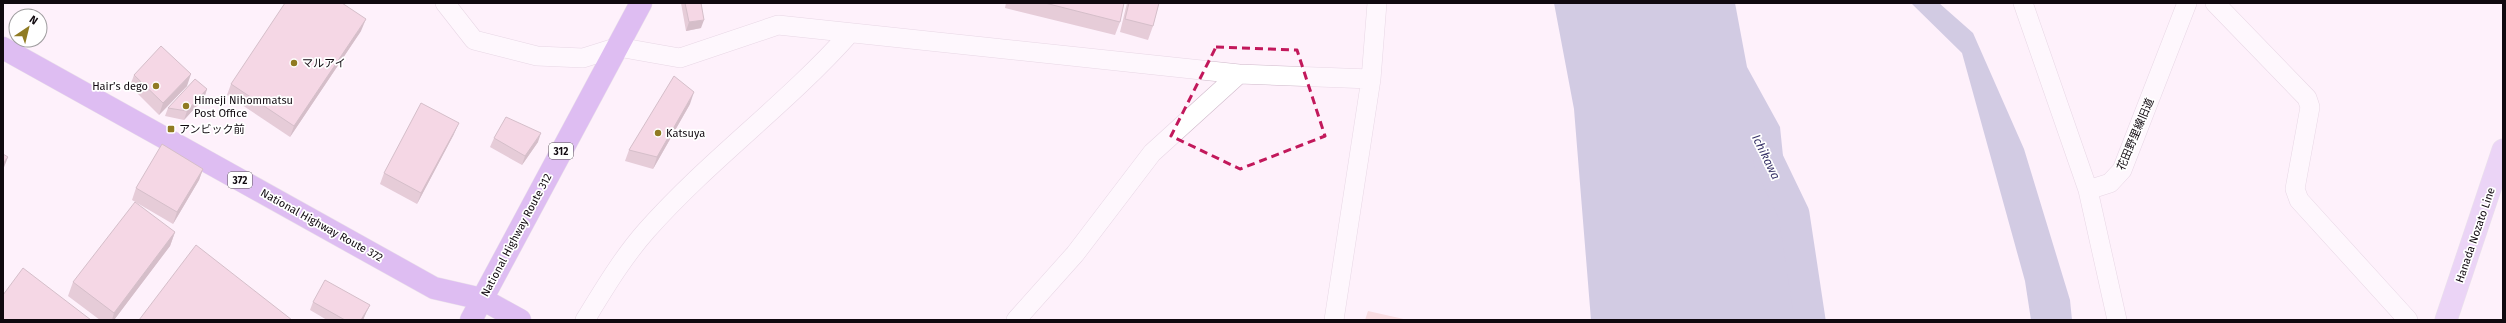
<svg xmlns="http://www.w3.org/2000/svg" width="2506" height="323" viewBox="0 0 2506 323" font-family="'Fira Sans','Noto Sans JP',sans-serif">
  <rect width="100%" height="100%" fill="#fef1fb"/>
  <path fill="#f3c3c0" d="M1368 311 1408 320H1365Z"/>
  <path fill="#9e9dc6" d="M1554 3H1735L1747 67 1780 127 1800 320H1591L1574 109Z
    M1911 3H1939L1973 33 2024 149 2070 300 2072 320H2031L2025 281 1962 53Z"/>
  <g fill="none" stroke-linecap="round" stroke-linejoin="round">
    <path stroke="#9e9dc6" stroke-width="31" d="M1769 162 1794 214 1810 320"/>
    <defs>
      <path id="minor" d="M445 3 474 40 537 56 583 58 618 47 680 58 778 25 1239 74 1371 79
        M2023 3 2088 190 2117 320
        M2215 3 2307 98 2310 107 2295 189 2299 200 2408 320
        M2088 190 2110 183 2122 170 2187 3
        M585 320C604 289 623 257 647 230 710 159 788 103 850 33
        M1016 320 1075 254 1152 153 1239 74
        M1334 320 1371 79 1377 3"/>
      <path id="major" d="M2446 320 2503 150"/>
      <path id="highway" d="M3 48 434 288 482 299 520 320
        M471 320 641 3"/>
    </defs>
    <use href="#minor" stroke="#cfb9ca" stroke-width="20"/>
    <use href="#major" stroke="#d4d3d4" stroke-width="23"/>
    <use href="#highway" stroke="#d4d3d4" stroke-width="23"/>
    <use href="#minor" stroke="#fff" stroke-width="19"/>
    <use href="#major" stroke="#d5b2f0" stroke-width="22"/>
    <use href="#highway" stroke="#b97ee6" stroke-width="22"/>
  </g>
  <path fill="#c99fad" d="M681 3H701V28L686 31Z
    M1006 3H1124L1120 22 1115 35 1005 8Z
    M1127 3H1159L1153 26 1148 40 1120 32Z
    M361 31 290 137 227 95 231 84Z
    M134 75 187 86 159 115 130 86Z
    M207 89 204 98 184 120 165 116 168 108Z
    M690 104 653 169 625 161 629 150Z
    M454 134 417 204 380 184 384 173Z
    M494 138 538 142 522 165 490 147Z
    M203 169 199 180 173 224 132 200 136 188Z
    M175 232 170 246 114 320H100L68 296 73 282Z
    M313 302 370 305 366 313 363 320H327L310 310Z"/>
  <path fill="#a4828d" d="M366 19 361 31 290 137 294 126Z
    M704 20 701 28 686 31 689 22Z
    M191 74 187 86 159 115 163 103Z
    M207 89 204 98 184 120 187 111Z
    M694 92 690 104 653 169 657 157Z
    M459 123 454 134 417 204 421 193Z
    M541 133 538 142 522 165 525 156Z
    M8 157 3 170V163Z
    M203 169 199 180 173 224 177 212Z
    M175 232 170 246 114 320H112L114 313Z
    M370 305 366 313 363 320H361Z"/>
  <path fill="#eab9c9" stroke="#a4828d" d="M285 3H342L366 19 294 126 231 84Z
    M685 3H701L704 20 689 22Z
    M1045 3H1124L1120 22Z
    M1129 3H1159L1153 26 1125 19Z
    M161 46 191 74 163 103 134 75Z
    M674 76 694 92 657 157 629 150Z
    M195 79 207 89 187 111 168 108Z
    M421 103 459 123 421 193 384 173Z
    M506 117 541 133 525 156 494 138Z
    M162 144 203 169 177 212 136 188Z
    M3 154 8 157 3 163Z
    M135 202 175 232 114 313 73 282Z
    M196 245 292 320H139Z
    M23 268 91 320H3V295Z
    M325 280 370 305 361 320H345L313 302Z"/>
  <path d="M0 0H2506V323H0ZM1216 47 1297 50 1325 136 1240 169 1171 136Z" fill="#fef1fb" fill-opacity=".55" fill-rule="evenodd"/>
  <path fill="none" stroke="#c2185b" stroke-width="3" stroke-dasharray="8 5" stroke-linejoin="round" d="M1216 47 1297 50 1325 136 1240 169 1171 136Z"/>
  <g fill="#907b22" stroke="#fff" stroke-width="1.5">
    <circle cx="294" cy="63" r="4"/>
    <circle cx="156" cy="86" r="4"/>
    <circle cx="186" cy="106" r="4"/>
    <rect x="167" y="125" width="8" height="8" rx="2"/>
    <circle cx="658" cy="133" r="4"/>
  </g>
  <g text-anchor="middle" stroke-width="3.5" stroke-linejoin="round" paint-order="stroke">
    <g fill="#fff" stroke="#585357" stroke-width="1">
      <rect x="549" y="143" width="24" height="16" rx="3"/>
      <rect x="228" y="172" width="24" height="16" rx="3"/>
    </g>
    <g font-size="10" font-weight="bold" fill="#10090f">
      <text x="561" y="155">312</text>
      <text x="240" y="184">372</text>
    </g>
    <g font-size="11" fill="#10090f" stroke="#fff" text-anchor="start">
      <text x="302" y="67">マルアイ</text>
      <text x="148" y="90" text-anchor="end">Hair’s dego</text>
      <text x="194" y="104">Himeji Nihommatsu<tspan x="194" dy="13">Post Office</tspan></text>
      <text x="179" y="133">アンビック前</text>
      <text x="666" y="137">Katsuya</text>
    </g>
    <g font-size="11" fill="#10090f" stroke="#fff">
      <text transform="translate(2135 134) rotate(-67)" y="4">花田野里線旧道</text>
      <text transform="translate(322 225) rotate(29)" y="4">National Highway Route 372</text>
      <text transform="translate(516 235) rotate(-62)" y="4">National Highway Route 312</text>
      <text transform="translate(2475 235) rotate(-71)" y="4">Hanada Nozato Line</text>
    </g>
    <g font-size="12" font-style="italic" fill="#373267" stroke="#fff">
      <text transform="translate(1766 157) rotate(64)" y="4">Ichikawa</text>
    </g>
  </g>
  <rect width="2506" height="323" fill="none" stroke="#10090f" stroke-width="8"/>
  <g transform="translate(28 28) rotate(35)"><circle r="19" fill="#ffffff" stroke="#9f9d9f"/>
  <path d="M0-3L7 15L0 10L-7 15Z" fill="#907b22"/>
  <text y="-6" font-size="11" font-weight="bold" text-anchor="middle" fill="#10090f">N</text>
  </g>
</svg>
